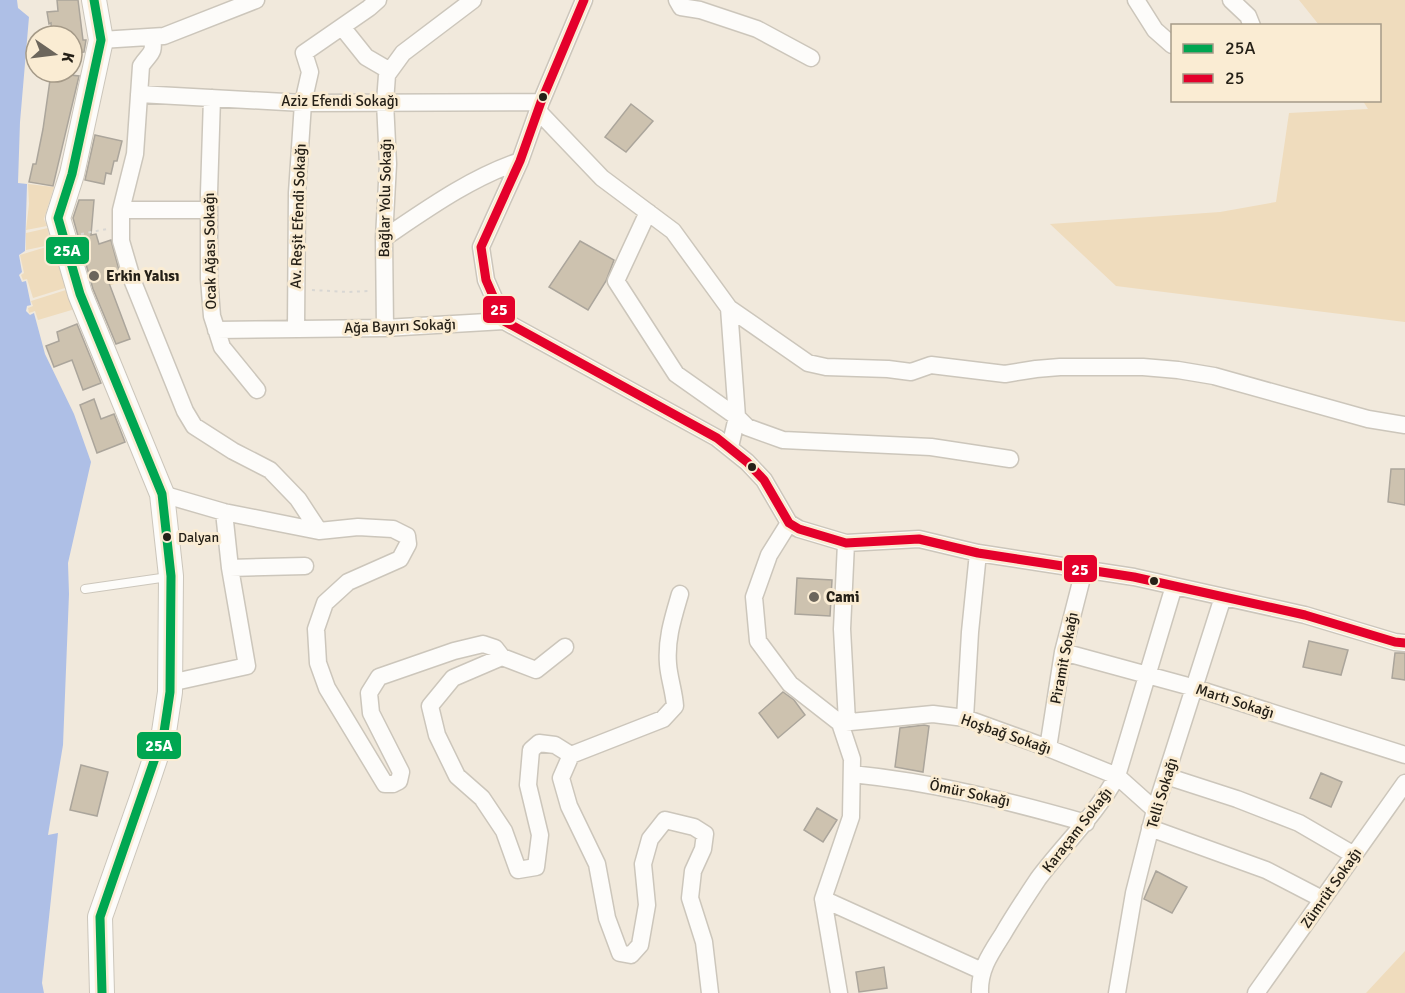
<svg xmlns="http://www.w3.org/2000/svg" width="1405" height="993" viewBox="0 0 1405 993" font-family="Signika,sans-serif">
  <rect width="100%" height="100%" fill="#f1e9dc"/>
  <path fill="#efdcbd" d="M1299 0H1405V322L1116 286 1050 224 1220 212 1276 202 1289 113 1368 109 1363 101 1380 100V26L1319 25Z
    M28 184 54 187 44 219 47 226 26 230 29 204Z
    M48 228 50 245 26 250V233Z
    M56 244 68 287 33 298 27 279 23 280 21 275 24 273 20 255Z
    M120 271 123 281 108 286 105 276Z
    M69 289 75 309 38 320 35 311 29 313 28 308 33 306 31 301Z
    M1405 951V993H1366Z"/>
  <path fill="#aebfe6" d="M0 0H17L18 8 29 17 20 122 18 183 27 184 25 251 19 255 22 272 19 275 22 282 26 281 31 305 27 306 26 311 30 315 34 313 45 354 74 414 91 462 68 563 69 594 63 745 48 835 58 833 42 983 44 993H0Z"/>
  <path fill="#cdc2af" stroke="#aba59b" stroke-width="1.5" d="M57 0H78L83 40H86L84 52 72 53V36H52L51 23 49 24 47 12 58 11Z
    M51 73 79 76 53 186 29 182 33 164H36L43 129Z
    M631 104 653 121 626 152 605 137Z
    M95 135 122 141 117 161H114L111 174 106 173 104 184 85 180Z
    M79 200H94L91 235 96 234 99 244 111 240 119 270 106 275 130 339 116 344 93 289 73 218Z
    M580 241 614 260 606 281 588 310 549 287Z
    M77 324 101 383 83 390 72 360 54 367 46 346 59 341 57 332Z
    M94 399 101 419 114 414 125 442 97 453 80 405Z
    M1391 469H1405V505L1388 502Z
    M797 578 832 580 830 616 795 614Z
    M1309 641 1348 650 1341 675 1303 667Z
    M1395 653H1405V680L1392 678Z
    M783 692 794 700 805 715 778 738 759 713Z
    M924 725 929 726 923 772 895 767 900 728Z
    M81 765 108 772 97 816 70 810Z
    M1321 773 1342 782 1331 807 1310 798Z
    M817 808 837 820 823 842 804 830Z
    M1156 871 1187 887 1172 913 1144 899Z
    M884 967 887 988 859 992 856 972Z"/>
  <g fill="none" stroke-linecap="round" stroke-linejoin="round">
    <defs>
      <path id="service" d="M85 589 168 577"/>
      <path id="minor" d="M584 0 541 102 520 161 481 247 486 280 504 321 717 438 747 462 764 480 789 523 799 529 846 543 919 539 978 553 1134 577 1305 615 1395 642 1405 643
        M677 0 681 7 700 10 757 29 811 58
        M1136 0 1155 30 1172 45
        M1231 0 1248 16 1252 26
        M342 27 366 57 390 71
        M152 37C155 55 150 52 141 66L135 154 121 210V241L133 282 185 411 194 426 233 451 270 470 298 499 319 531
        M101 40 164 36 256 0
        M139 94 303 103 541 102
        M212 98 209 193V279L212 316 222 347 257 390
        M538 111 602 178 673 231 729 308 808 363 826 367 888 369 911 372 931 365 1005 374 1036 369 1060 367H1143L1178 370 1214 376 1368 419 1405 425
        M121 210H209
        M648 212 616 281 676 374 737 417 730 447
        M384 238C427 209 470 178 520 161
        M729 308 737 417 747 427 783 440 931 447 1010 459
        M385 328 384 238 388 164 385 102 387 75 403 53 473 0
        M296 329 297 193 303 103 310 72 304 53 369 8 378 0
        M216 330 385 328 504 321
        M162 494 224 512 319 531 358 527 393 529 407 536 408 544 400 559 348 582 325 603 316 629 318 663 327 688 385 784H393L399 781 401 772 371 713 369 693 379 677 454 651 483 644 495 648 502 657 536 670 565 647
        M789 523 769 555 754 597 758 641 790 684 840 723 852 759 851 817 823 899 839 993
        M846 543 842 629 847 722
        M230 568 305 566
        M680 594C673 618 666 639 668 664 669 678 674 691 675 706L663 719 571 755 561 778 569 806 597 864 607 918 620 953 631 955 640 945 647 905 643 864 650 839 665 820 694 827 705 834 703 849 693 871 690 898 704 942 710 993
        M1063 652 1195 688 1405 755
        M502 657 453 678 430 706 437 735 457 776 482 798 504 831 518 870 536 867 540 835 528 785 531 750 539 743 555 745 571 755
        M170 683 247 666 230 568 224 512
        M965 718 970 632 978 553
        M840 723 933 714 965 718 1048 748 1117 776 1155 810
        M1048 748 1063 652 1084 570
        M852 774C932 782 1009 801 1086 823
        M1166 776 1237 799 1299 823 1354 855
        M1150 828 1266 870 1322 899
        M823 899 982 971
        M980 993C979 969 991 953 1003 934 1014 915 1026 897 1038 879 1064 844 1096 815 1117 776L1174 586
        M1117 993 1134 893 1155 810 1223 597
        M1256 993 1405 783"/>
      <path id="secondary" d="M94 0 101 40 72 174 58 218 80 294 162 494 171 576 170 692 164 732 144 792 100 917 102 993"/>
    </defs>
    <use href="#service" stroke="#ccc6bb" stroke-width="10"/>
    <use href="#minor" stroke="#ccc6bb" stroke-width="19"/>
    <use href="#secondary" stroke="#ccc6bb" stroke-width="26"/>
    <path stroke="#d9d7d3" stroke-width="2" stroke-dasharray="3 4.5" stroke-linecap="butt" d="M81 234 107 229
      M312 290 348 292 369 291"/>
    <use href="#service" stroke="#fdfcfa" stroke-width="8"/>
    <use href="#minor" stroke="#fdfcfa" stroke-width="16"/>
    <use href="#secondary" stroke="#fdfcfa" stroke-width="24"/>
    <defs>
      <path id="bus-1" d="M94 0 101 40 72 174 58 218 80 294 162 494 171 576 170 692 164 732 100 917 102 993"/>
      <path id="bus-2" d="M584 0 541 102 520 161 481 247 486 280 504 321 717 438 747 462 764 480 789 523 799 529 846 543 919 539 978 553 1134 577 1305 615 1395 642 1405 643"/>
    </defs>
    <use href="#bus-1" stroke="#faecd3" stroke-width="14"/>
    <use href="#bus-2" stroke="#faecd3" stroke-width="14"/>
    <use href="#bus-1" stroke="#00a651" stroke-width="9"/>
    <use href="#bus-2" stroke="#e4002b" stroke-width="9"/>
  </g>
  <g fill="#252017" stroke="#faecd3" stroke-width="2">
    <circle cx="543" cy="97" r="5"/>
    <circle cx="752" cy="467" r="5"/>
    <circle cx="167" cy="537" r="5"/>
    <circle cx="1154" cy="581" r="5"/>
  </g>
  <g fill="#6c665c" stroke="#faecd3" stroke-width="2">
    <circle cx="94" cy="276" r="6"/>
    <circle cx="814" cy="597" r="6"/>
  </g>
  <g text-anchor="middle" stroke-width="6" stroke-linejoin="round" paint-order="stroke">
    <g font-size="14" fill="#252017" stroke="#faecd3" text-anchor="start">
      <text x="178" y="542">Dalyan</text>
    </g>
    <g font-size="15" fill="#252017" stroke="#faecd3">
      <text x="340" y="106">Aziz Efendi Sokağı</text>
      <text transform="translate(385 198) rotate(-89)" y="5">Bağlar Yolu Sokağı</text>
      <text transform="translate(298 216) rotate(-88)" y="5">Av. Reşit Efendi Sokağı</text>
      <text transform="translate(210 251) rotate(-91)" y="5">Ocak Ağası Sokağı</text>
      <text transform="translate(400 326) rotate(-2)" y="5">Ağa Bayırı Sokağı</text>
      <text transform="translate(1064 658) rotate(-79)" y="5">Piramit Sokağı</text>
      <text transform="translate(1235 701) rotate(18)" y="5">Martı Sokağı</text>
      <text transform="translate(1006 734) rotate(19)" y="5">Hoşbağ Sokağı</text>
      <text transform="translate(970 793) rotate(12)" y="5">Ömür Sokağı</text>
      <text transform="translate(1162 793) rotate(-73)" y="5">Telli Sokağı</text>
      <text transform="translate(1077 830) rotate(-52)" y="5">Karaçam Sokağı</text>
      <text transform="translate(1331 888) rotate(-55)" y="5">Zümrüt Sokağı</text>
    </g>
    <g font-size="15" font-weight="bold" fill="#252017" stroke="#faecd3" text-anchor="start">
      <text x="106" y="281">Erkin Yalısı</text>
      <text x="826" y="602">Cami</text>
    </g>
  </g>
  <g stroke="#faecd3" stroke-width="2">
    <rect x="45" y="236" width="45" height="29" rx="6" fill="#00a651"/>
    <rect x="482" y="295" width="34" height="29" rx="6" fill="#e4002b"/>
    <rect x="1063" y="554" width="35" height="29" rx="6" fill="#e4002b"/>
    <rect x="136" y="731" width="46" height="29" rx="6" fill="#00a651"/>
  </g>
  <g font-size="16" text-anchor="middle" font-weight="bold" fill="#fff">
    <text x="67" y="256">25A</text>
    <text x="499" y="315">25</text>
    <text x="1080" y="575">25</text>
    <text x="159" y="751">25A</text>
  </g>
  <rect x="1171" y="24" width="210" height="78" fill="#faecd3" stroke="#a59a88" stroke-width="1.5"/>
  <rect x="1183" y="44" width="30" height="9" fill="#00a651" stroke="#a59a88" stroke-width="1.5"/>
  <text x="1225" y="54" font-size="18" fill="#252017">25A</text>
  <rect x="1183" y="74" width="30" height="9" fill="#e4002b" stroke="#a59a88" stroke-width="1.5"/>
  <text x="1225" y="84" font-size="18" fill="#252017">25</text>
  <g transform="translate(54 54) rotate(104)"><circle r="28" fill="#faecd3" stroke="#a59a88" stroke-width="1.5"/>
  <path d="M0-4.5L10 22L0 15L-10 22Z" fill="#6c665c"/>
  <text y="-9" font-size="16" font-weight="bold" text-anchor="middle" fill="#252017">K</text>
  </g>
</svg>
